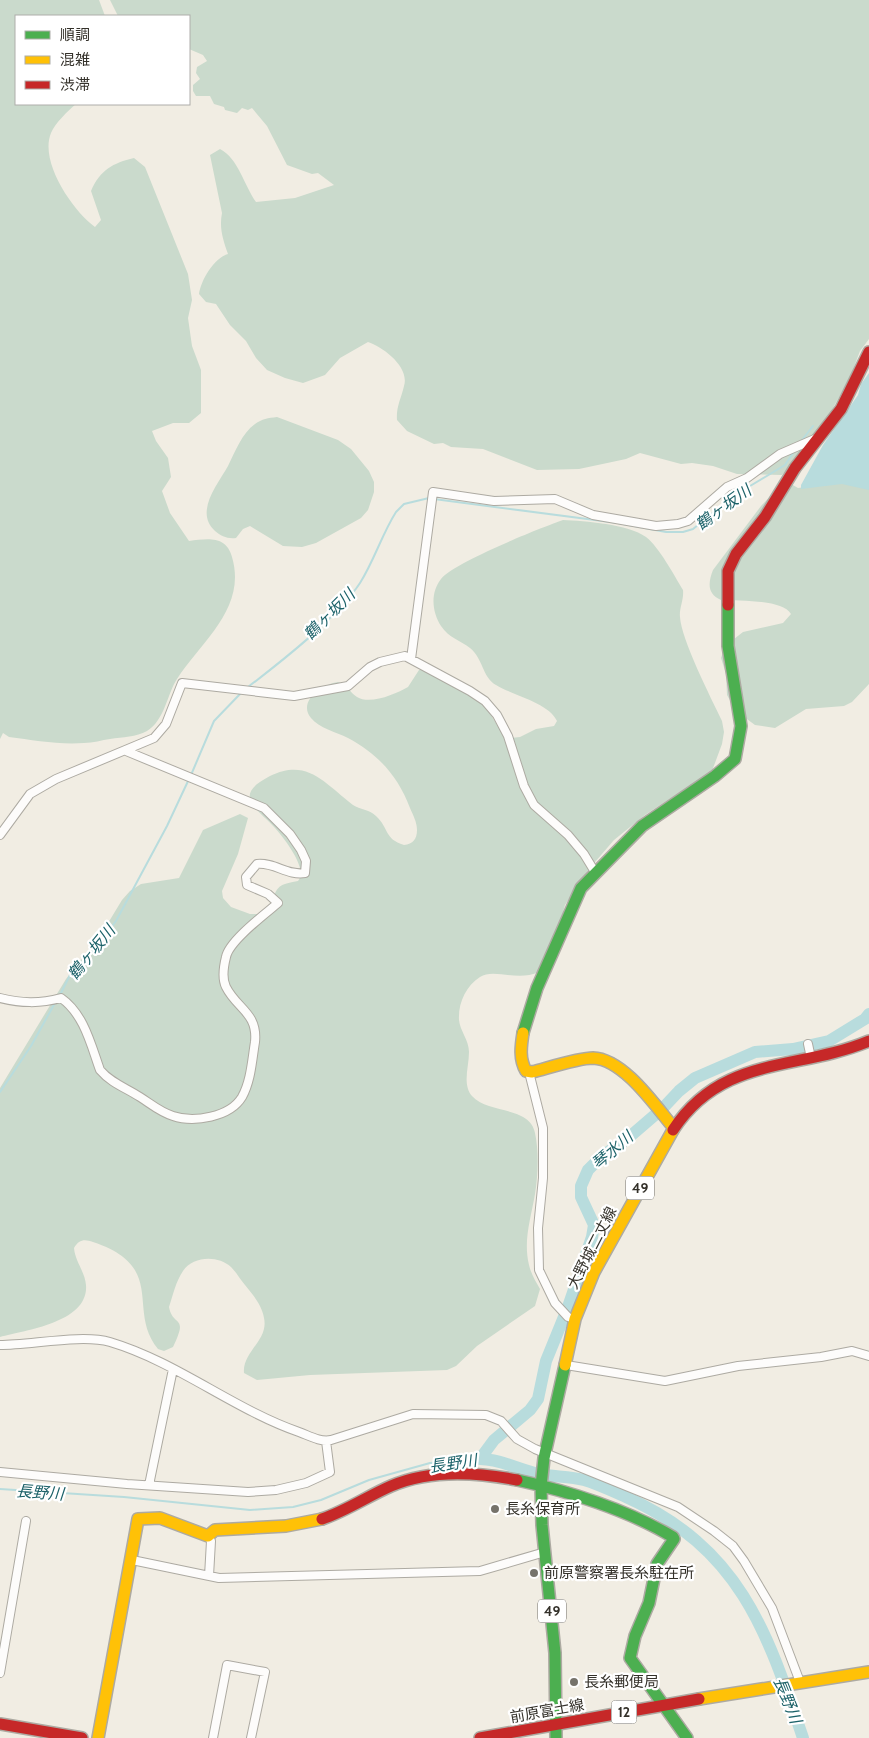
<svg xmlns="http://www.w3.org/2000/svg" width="869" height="1738" viewBox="0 0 869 1738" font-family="Cabin,'Noto Sans JP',sans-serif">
  <rect width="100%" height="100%" fill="#f1ede3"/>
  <path fill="#cadacc" d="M0 0H99L105 16H16V104H76C68 111 55 123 51 133 39 162 73 211 95 227L101 220 91 191C100 170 113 163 134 158L145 167 188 274 192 300 188 318 192 346 201 370V413L189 423H173L152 431 156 441 168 458 171 477 162 491 170 513 189 541C207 539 226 535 232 557 247 608 202 641 177 679 167 694 165 720 147 731 136 737 123 737 110 739 102 740 93 743 84 743 59 745 33 740 9 737L3 733 0 739Z
    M110 0H869V339L860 351 849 380 826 420 782 475 737 474 713 466 692 463 681 464 640 453 626 459 579 469 537 470 483 449 451 447 443 443 434 444 407 431 397 420C396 407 401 399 404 386 410 367 383 347 368 342L340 358 325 375 303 383 285 378 267 370 256 358 246 341 230 325 216 304 206 302 199 294C201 280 214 258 228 254 223 240 219 228 222 213L210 155 220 149C238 158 244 185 256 202L295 198 334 185 318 173 312 174 287 165 267 126 252 108 248 110 242 108 237 113 225 110 224 107 214 104 210 96H196L193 91V85L200 79 196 73 197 67 207 61 203 55 189 49V16H118Z
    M277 417 338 440 351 449 369 471 374 482V492L368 510 361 518 316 543 302 547 283 546 250 526 243 529 236 538C227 539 221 536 215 531 194 512 218 484 228 466 235 452 242 433 255 424 262 419 268 418 277 417Z
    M842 482 869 486V684L852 702 844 706 806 709 775 728 755 725 736 711 727 695 726 674 721 658 725 646 743 632 783 623 791 614C782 599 738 601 721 600 707 594 708 583 713 570L761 506 774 492 791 484 798 488Z
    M563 520C585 521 628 524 646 537 659 547 674 575 683 590 684 600 679 608 680 617 681 639 711 698 722 721L724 732 722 744 712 771 645 815 614 840 589 869 565 905 557 934 539 972C517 982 494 968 480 977 466 986 458 1003 459 1020 460 1031 469 1040 469 1052 469 1067 462 1084 472 1096 488 1114 530 1106 535 1133 539 1151 538 1176 535 1194 531 1218 523 1240 529 1265 531 1274 536 1282 540 1289L535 1306 477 1346 456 1366 447 1370 310 1375 257 1380 244 1373C242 1352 269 1340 264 1318 262 1305 253 1295 245 1285 240 1279 236 1272 231 1267 218 1255 193 1256 183 1271 176 1281 173 1295 169 1307 173 1328 189 1314 173 1347L164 1351 158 1349C126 1310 168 1267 93 1242 85 1239 79 1239 74 1248 75 1261 85 1272 86 1285 89 1322 27 1330 0 1337V1088L66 979 102 933 122 900 130 891 141 884 179 878 203 830 240 814 248 818 238 854 222 891 223 898 231 907 250 914H259L269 908C278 887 275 885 298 881 303 875 300 867 297 860 292 849 283 837 275 828 257 808 231 796 270 776 308 758 324 783 353 805 360 810 369 809 376 816 389 828 384 839 404 845 413 844 417 839 417 830 417 822 413 815 410 808 398 776 378 754 348 738 336 732 319 728 311 718 297 701 323 684 338 682 348 685 349 692 357 697 370 705 396 694 408 687L419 670H427L474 697 486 707 502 733 511 738 520 737 536 729 554 726 557 721C549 703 512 695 496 685 482 677 483 658 470 648 460 640 449 638 441 626 432 612 430 593 441 579 453 563 540 528 563 520Z"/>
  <path fill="#b8dcdd" d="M869 373V490L842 484 801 489V485L823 445 858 395 861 384Z"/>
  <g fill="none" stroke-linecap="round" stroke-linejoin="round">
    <path stroke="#b8dcdd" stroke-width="2" d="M802 440 813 426
      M434 499 618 523 666 532H683L693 529 735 495 785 465 795 450
      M248 687C282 661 337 618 360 583 374 561 382 534 396 512L404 504 429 498
      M191 775 214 721 241 693
      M60 995 70 975 95 949 116 921 167 826 189 779
      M0 1092 31 1046 56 1001
      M0 1489 124 1497 250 1510 293 1507 321 1500 369 1480 430 1463 480 1459"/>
    <path stroke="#b8dcdd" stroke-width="12" d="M803 1738C766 1628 739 1548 626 1497 612 1491 598 1484 584 1480 570 1476 554 1477 539 1474 520 1470 500 1459 480 1459L494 1440 530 1410 538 1399 546 1361 568 1307 592 1237 594 1225 581 1197V1186L588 1170 601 1157 627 1139 663 1108 679 1091 695 1078 755 1052 793 1049 829 1041 865 1019 869 1014"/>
    <defs>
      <path id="street" d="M411 659 433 492 494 501 555 499 593 515 656 526 678 524 688 521 727 487 747 478 780 454 817 438
        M0 835 30 794 56 779 154 738 166 724 182 683 294 696 348 686 370 667 380 662 405 656 470 691 485 701 497 715 508 736 524 786 534 805 568 835 584 854 595 872
        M0 998C21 1003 39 1004 61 998 84 1014 91 1045 100 1070 111 1083 126 1088 140 1097 151 1104 160 1112 173 1116 194 1123 230 1117 242 1097 251 1081 252 1060 255 1042 258 1013 237 1009 226 987 222 979 224 965 226 957 229 941 265 914 278 903L268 894 247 885 246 877 257 864C274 862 288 876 305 873L306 861 301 850 290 834 264 808 126 751
        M808 1044 811 1058
        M529 1072 543 1128V1178L538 1228 539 1270 555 1303 568 1317 575 1319
        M0 1345C31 1345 82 1334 110 1342 177 1362 233 1409 299 1432 310 1436 319 1442 331 1440L413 1414 486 1415 501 1421 517 1439 535 1449 678 1507 714 1531 733 1546 744 1561 772 1608 800 1682
        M566 1365 665 1381 738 1366 821 1357 852 1351 869 1356
        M0 1472 127 1484 248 1492 276 1490 306 1483 330 1472 326 1441
        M149 1485 173 1369
        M208 1536 211 1541 209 1576
        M132 1560 219 1578 480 1571 545 1552
        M0 1673 26 1521
        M213 1738 227 1665 265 1672 251 1738"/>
      <path id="fast" d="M523 1033 537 988 581 888 642 826 715 776 735 759 741 726 728 646V605
        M517 1480C568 1491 628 1510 673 1537L674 1539 657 1564 649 1603 635 1636 630 1658 687 1738
        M556 1738 555 1653 542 1525 541 1486 544 1458 565 1365"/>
      <path id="slow" d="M523 1033C521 1046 519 1059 526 1071L532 1072C548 1068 578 1058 593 1058 624 1059 656 1107 674 1128
        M565 1365 575 1319 594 1272 673 1130
        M699 1699 869 1672
        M98 1738 138 1519 160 1518 208 1536 215 1530 286 1526 322 1519"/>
      <path id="jam" d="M728 605V571L736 554 765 517 795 468 841 409 869 352
        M673 1130C722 1055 797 1071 869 1041
        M322 1519C346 1511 368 1496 391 1486 430 1469 476 1472 517 1480
        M0 1724 82 1738
        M480 1738 699 1699"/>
    </defs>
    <use href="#street" stroke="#adaaa2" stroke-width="10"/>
    <use href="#fast" stroke="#adaaa2" stroke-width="14"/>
    <use href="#slow" stroke="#adaaa2" stroke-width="14"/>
    <use href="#jam" stroke="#adaaa2" stroke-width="14"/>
    <use href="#street" stroke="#fdfcfb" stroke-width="8"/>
    <use href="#fast" stroke="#4caf50" stroke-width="11"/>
    <use href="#slow" stroke="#ffc107" stroke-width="11"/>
    <use href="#jam" stroke="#c62828" stroke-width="11"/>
  </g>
  <g fill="#76736b" stroke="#fff" stroke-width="2">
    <circle cx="495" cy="1509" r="5"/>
    <circle cx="534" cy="1573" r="5"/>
    <circle cx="574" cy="1682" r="5"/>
  </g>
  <g text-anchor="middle" stroke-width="4.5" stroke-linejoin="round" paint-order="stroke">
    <g fill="#fff" stroke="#716f6a" stroke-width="1">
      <rect x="626" y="1176.5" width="28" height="23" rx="4"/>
      <rect x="538" y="1599.5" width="28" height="23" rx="4"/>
      <rect x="611.5" y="1700.5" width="25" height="23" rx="4"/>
    </g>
    <g font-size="14" font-weight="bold" fill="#34312a">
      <text x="640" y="1193">49</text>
      <text x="552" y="1616">49</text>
      <text x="624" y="1717">12</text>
    </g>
    <g font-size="15" fill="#34312a" stroke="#fff">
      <text transform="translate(592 1248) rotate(-63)" y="5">大野城二丈線</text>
      <text transform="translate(547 1711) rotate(-10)" y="5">前原富士線</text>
    </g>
    <g font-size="15" fill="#34312a" stroke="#fff" text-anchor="start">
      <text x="505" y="1514">長糸保育所</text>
      <text x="544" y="1578">前原警察署長糸駐在所</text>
      <text x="584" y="1687">長糸郵便局</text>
    </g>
    <g font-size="16" font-style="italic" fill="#1c6269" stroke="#fff">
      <text transform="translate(723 507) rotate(-36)" y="6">鶴ヶ坂川</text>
      <text transform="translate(329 614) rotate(-45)" y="6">鶴ヶ坂川</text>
      <text transform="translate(91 952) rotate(-51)" y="6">鶴ヶ坂川</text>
      <text transform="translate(612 1150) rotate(-41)" y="6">琴水川</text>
      <text transform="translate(453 1463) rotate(-8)" y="6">長野川</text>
      <text transform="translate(40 1492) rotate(4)" y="6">長野川</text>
      <text transform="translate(788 1700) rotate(68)" y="6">長野川</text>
    </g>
  </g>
  <rect x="15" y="15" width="175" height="90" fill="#ffffff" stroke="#aeadaa"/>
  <rect x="25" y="31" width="25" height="8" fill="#4caf50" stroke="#aeadaa"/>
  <text x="60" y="40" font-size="15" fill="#34312a">順調</text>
  <rect x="25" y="56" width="25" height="8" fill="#ffc107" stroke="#aeadaa"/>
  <text x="60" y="65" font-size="15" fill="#34312a">混雑</text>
  <rect x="25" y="81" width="25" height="8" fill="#c62828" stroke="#aeadaa"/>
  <text x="60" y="90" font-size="15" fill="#34312a">渋滞</text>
</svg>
